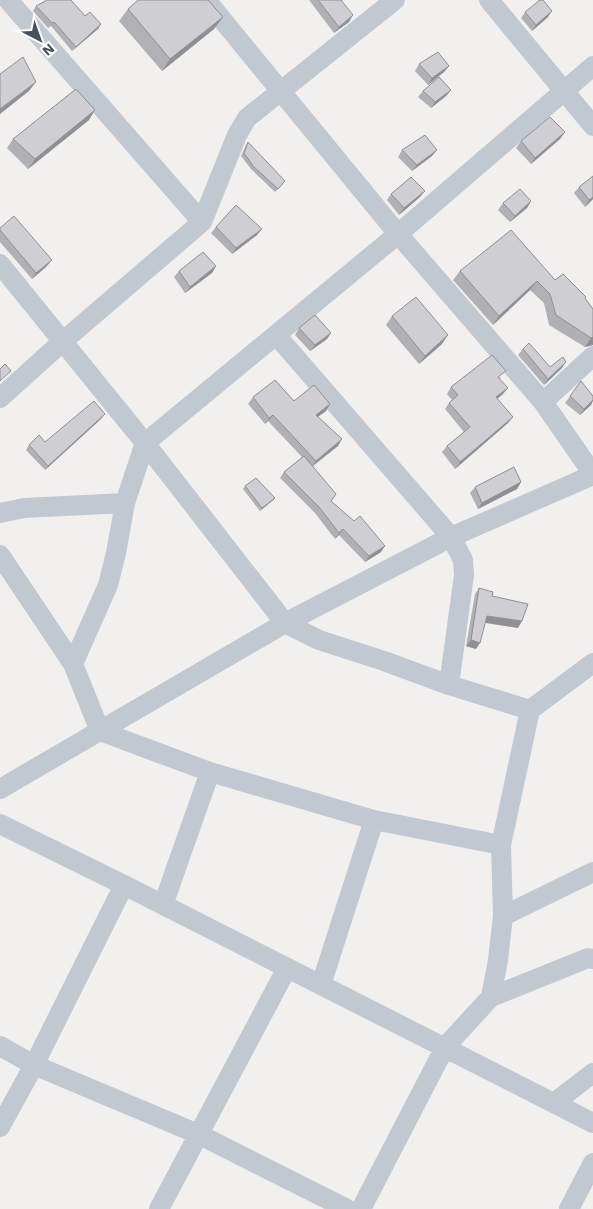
<svg xmlns="http://www.w3.org/2000/svg" width="593" height="1209" viewBox="0 0 593 1209" font-family="'Work Sans',sans-serif">
  <rect width="100%" height="100%" fill="#f1f0ef"/>
  <g fill="none" stroke-linecap="round" stroke-linejoin="round">
    <path stroke="#c2c8cf" stroke-width="20" d="M8 0 202 222
      M206 0 398 234 543 402 593 474
      M489 0 593 126
      M0 264 145 443 285 623 319 640 384 661 449 685 530 710
      M277 336 451 537 463 560 464 575 449 685
      M0 398 62 342 202 222 237 135 247 118 395 0
      M543 402 593 356
      M0 513 24 508 125 503
      M0 555 73 664
      M0 789 285 623 451 537 593 475
      M0 824 124 885 593 1123
      M501 845 374 820 210 772 100 731 73 664 108 585 116 553 125 503 145 443 398 234 593 66
      M163 905 210 772
      M503 916 593 872
      M321 985 374 820
      M491 997 588 958 593 959
      M0 1046 34 1065 198 1134 347 1209
      M554 1103 593 1073
      M0 1127 34 1065 124 885
      M159 1209 287 968
      M361 1209 445 1047 491 997 498 960 503 916 501 845 530 710 593 663
      M569 1209 593 1163"/>
  </g>
  <path fill="#b1b1b5" d="M309 0H341L349 22 334 33Z
    M36 6 85 16 101 24 98 29 72 51 51 26 48 28 33 11Z
    M128 9 223 17 214 29 162 71 119 21Z
    M525 12 548 17 532 31 521 18Z
    M419 64 449 66 444 72 428 85 415 71Z
    M451 90 446 96 431 108 418 97 423 91Z
    M89 120 28 169 7 148 13 139Z
    M565 132 560 139 531 164 516 148 521 141Z
    M248 142 283 184 275 192 251 169 241 156 246 145Z
    M402 150 432 156 412 171 398 157Z
    M579 187 593 199 585 207 574 193Z
    M425 191 420 197 399 215 387 200 391 194Z
    M531 201 527 208 510 222 498 210 503 203Z
    M216 227 257 235 232 254 211 233Z
    M0 228 47 266 32 279 0 242Z
    M216 266 212 273 185 293 174 277 179 271Z
    M460 271 555 280 585 299 593 309V345L585 347 549 325 544 303 530 290 493 325 453 280Z
    M392 316 442 344 419 364 386 325Z
    M299 328 327 339 310 351 295 335Z
    M523 349 550 367 562 368 544 385 518 355Z
    M501 377 500 379 503 394 497 399 508 423 455 469 442 452 447 446 464 432 445 409 449 403 452 400 447 394 451 387Z
    M581 381 593 396V401L591 405 580 415 565 403Z
    M253 397 294 401 326 411 318 417 338 446 313 466 331 501 381 552 365 562 339 535 335 539 315 513 280 478 284 472 302 457 268 421 265 424 248 404Z
    M101 419 45 470 26 450 29 445 45 442Z
    M521 482 517 489 478 509 470 493 475 487Z
    M245 486 275 498 272 501 260 511 243 489Z
    M479 588 492 596 518 628 485 623 476 649 466 646 475 594Z"/>
  <path fill="#909094" d="M552 11 548 17 532 31 536 25Z
    M353 15 349 22 334 33 339 27Z
    M223 17 214 29 162 71 170 59Z
    M101 24 98 29 72 51 76 47Z
    M449 66 444 72 428 85 432 78Z
    M36 82 29 91 0 114V109Z
    M451 90 446 96 431 108 435 102Z
    M95 110 89 120 28 169 35 159Z
    M565 132 560 139 531 164 535 158Z
    M437 150 432 156 412 171 417 165Z
    M425 191 420 197 399 215 404 208Z
    M593 197V199L585 207 589 200Z
    M531 201 527 208 510 222 515 216Z
    M262 229 257 235 232 254 236 248Z
    M52 260 47 266 32 279 36 273Z
    M216 266 212 273 185 293 190 287Z
    M537 281 530 290 493 325 499 316Z
    M331 333 327 339 310 351 315 345Z
    M448 335 442 344 419 364 425 356Z
    M593 337V345L585 347 591 338Z
    M566 362 562 368 544 385 548 379Z
    M508 388 503 394 491 404 496 397Z
    M593 400 591 405 580 415 584 409Z
    M330 404 326 411 312 421 316 415Z
    M105 414 101 419 45 470 48 466Z
    M273 415 268 421 265 424 269 418Z
    M513 417 508 423 455 469 460 462Z
    M342 439 338 446 311 467 316 461Z
    M521 482 517 489 478 509 482 503Z
    M275 498 272 501 260 511 262 508Z
    M343 529 339 535 335 539 339 533Z
    M385 546 381 552 365 562 369 556Z
    M487 616 522 621 518 628 482 622Z
    M471 640 480 643 476 649 466 646Z"/>
  <path fill="#ceced3" stroke="#909094" d="M47 0H71L85 16 90 12 101 24 76 47 54 22 52 23 36 6Z
    M138 0H208L223 17 170 59 128 9Z
    M318 0H341L353 15 339 27Z
    M540 0H543L552 11 536 25 525 12Z
    M438 52 449 66 432 78 419 64Z
    M23 57 36 82 0 109V74Z
    M439 77 451 90 435 102 423 91Z
    M76 89 95 110 35 159 13 139Z
    M550 117 565 132 535 158 521 141Z
    M425 135 437 150 417 165 402 150Z
    M248 142 285 181 278 189 253 166 244 153Z
    M593 176V197L589 200 579 187Z
    M411 177 425 191 404 208 391 194Z
    M520 189 531 201 515 216 503 203Z
    M236 205 262 229 236 248 216 227Z
    M14 216 52 260 36 273 0 230V228Z
    M511 230 555 280 563 274 586 297 585 298 593 309V337L591 338 556 315 550 294 537 281 499 316 460 271Z
    M203 252 216 266 190 287 179 271Z
    M416 297 448 335 425 356 392 316Z
    M315 315 331 333 315 345 299 328Z
    M529 343 550 367 563 357 566 362 548 379 523 349Z
    M492 355 506 371 498 377 508 388 496 397 513 417 460 462 447 446 470 427 449 403 458 395 451 387Z
    M5 364 11 371 0 381V369Z
    M275 380 294 401 314 385 330 404 316 415 342 439 316 461 273 415 269 418 253 397Z
    M581 381 593 396V400L584 409 570 396Z
    M94 401 105 414 48 466 29 445 39 435 45 442Z
    M304 456 336 494 331 501 354 521 360 516 385 546 369 556 343 529 339 533 319 507 284 472Z
    M514 467 521 482 482 503 475 487Z
    M256 478 275 498 262 508 245 486Z
    M479 588 493 592 492 596 528 604 522 621 487 616 480 643 471 640Z"/>
  <g transform="translate(40 40) rotate(139)" stroke="#ffffff" stroke-width="4" paint-order="stroke">
  <path d="M0-4L9 19L0 12L-9 19Z" fill="#4a505a"/>
  <text y="-8" font-size="14" font-weight="bold" text-anchor="middle" fill="#4a505a">N</text>
  </g>
</svg>
